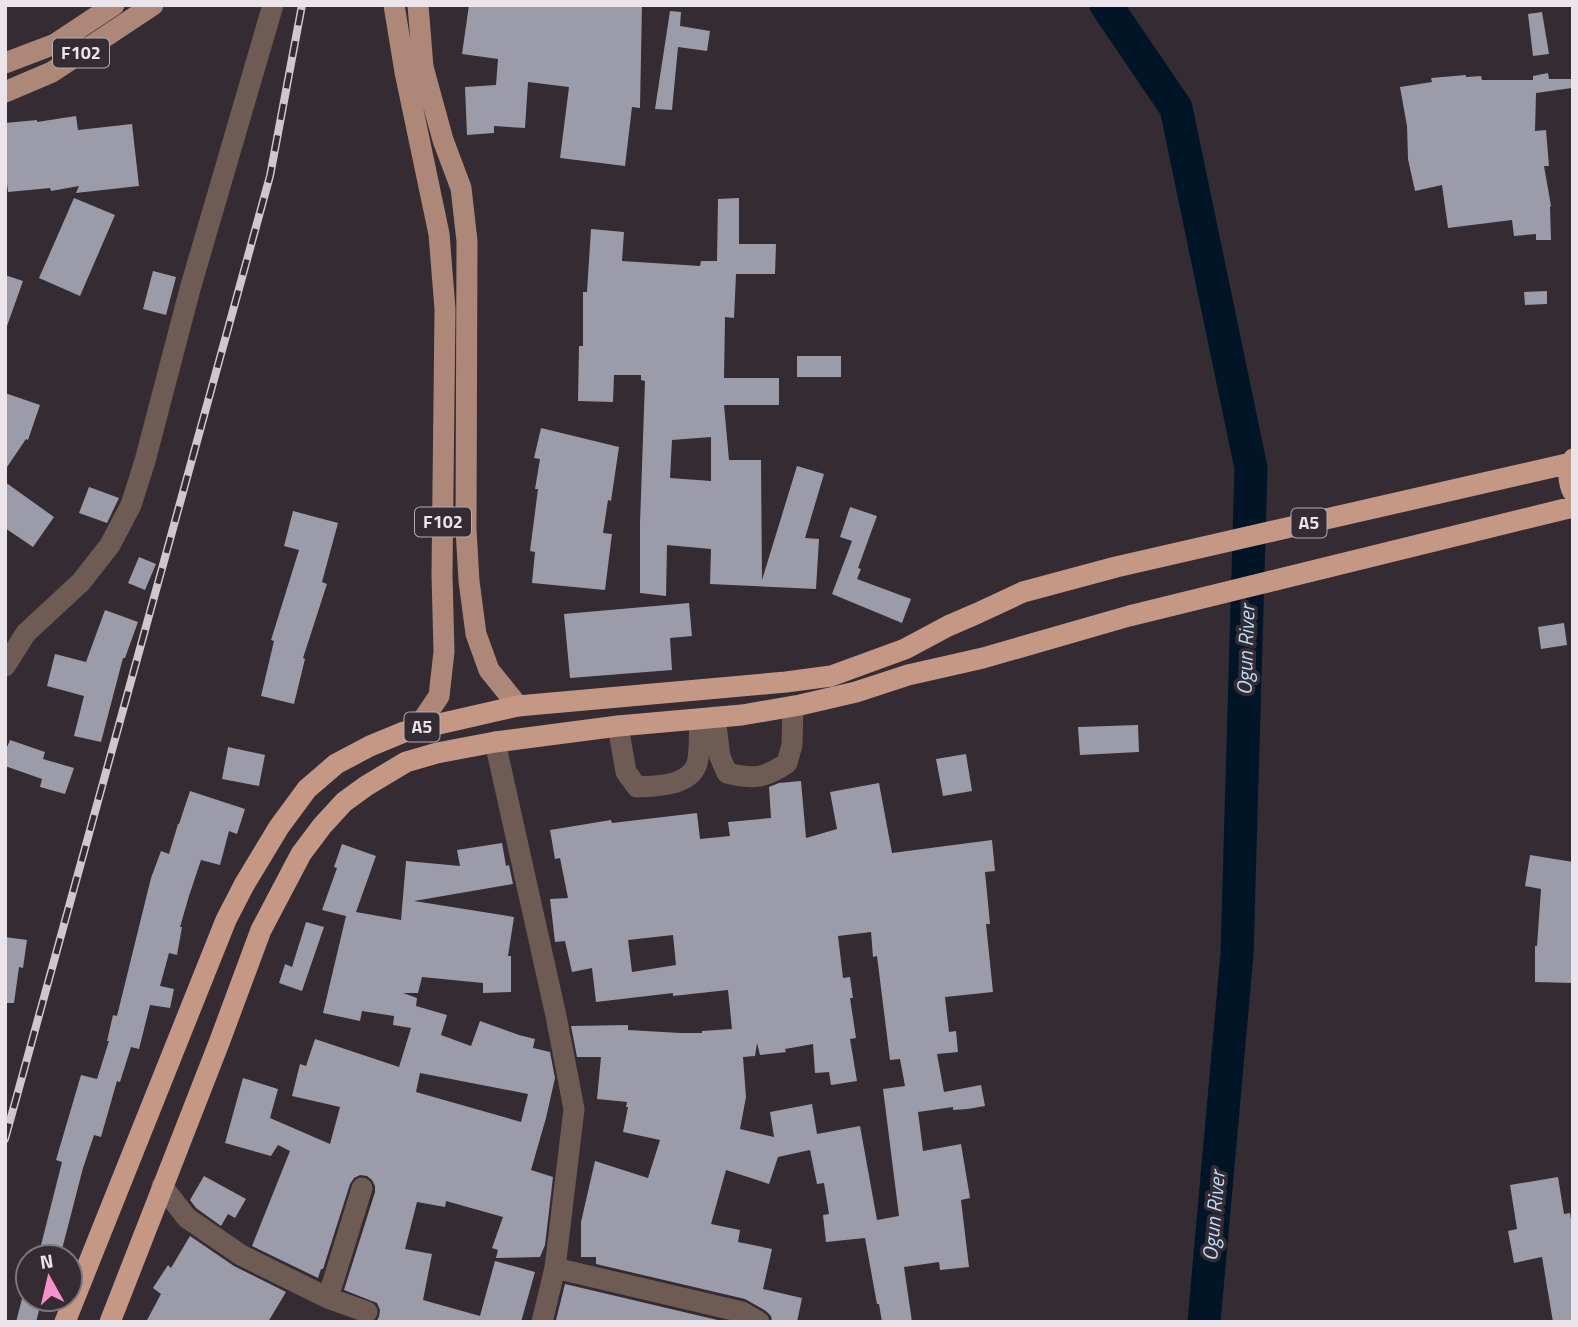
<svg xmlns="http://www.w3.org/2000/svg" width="1578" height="1327" viewBox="0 0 1578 1327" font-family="'Titillium Web',sans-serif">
  <rect width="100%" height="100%" fill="#342b33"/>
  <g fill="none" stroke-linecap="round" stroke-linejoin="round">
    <path stroke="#001626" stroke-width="33" d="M1106 5 1176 108 1251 468 1237 954 1204 1322"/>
  </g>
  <path fill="#9c9ba9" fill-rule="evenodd" d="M469 5H642L640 108 632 107 625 166 560 158 569 87 528 82 525 128 494 126V133L467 135 465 87 496 85 498 59 462 54Z
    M670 11 681 12 680 26 710 31 707 51 678 47 672 110 655 109Z
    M1542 12 1549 54 1533 56 1528 14Z
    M1548 73 1549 79H1571L1572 88 1536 93 1535 131 1546 130 1549 166H1544L1551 206 1550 207 1551 240H1536V234L1514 236 1512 220 1448 228 1442 185 1415 191 1408 159 1407 126 1400 87 1432 82 1431 78 1466 75V77L1481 76 1482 80H1533V76Z
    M76 116 78 130 132 124 139 186 76 193 79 186 51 191 50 188 8 192 5 166V123L37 120V122Z
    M74 198 115 215 80 296 39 278Z
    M739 198V244H776L775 274H736L734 318 725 317 724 378H779V405H724L729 460H761L762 580 797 466 824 474 805 538 819 539 816 589 710 584 711 549 667 545 666 596 640 593V523L645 381 641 380V375H614L613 402 578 401 579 346H583V292H587L591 229 624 232 622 261 700 266 701 261H717L718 199ZM711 437V481L670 478 672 440Z
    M153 271 176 277 166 315 143 309Z
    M5 275 23 281 7 326H5Z
    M1547 291V304L1525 305 1524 292Z
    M797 356H841V377H797Z
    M5 393 40 405 28 440 26 439 5 470Z
    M541 428 619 447 611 501 608 500 603 533 612 534 605 590 532 583 535 552 530 551 538 489H535L540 459 534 458Z
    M5 482 54 517 33 547 5 528Z
    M89 487 119 498 107 523 79 513Z
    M850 507 877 516 858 568 861 569 857 579 911 599 902 623 832 594 852 541 840 537Z
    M293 511 338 523 322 582 327 584 303 658 305 659 294 704 261 696 274 641 271 640 299 550 284 546Z
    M139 557 156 564 145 590 128 583Z
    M689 603 692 636 670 638 672 670 570 678 564 614Z
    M105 610 138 622 125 658H123L101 742 74 736 84 696 47 686 55 654 86 662Z
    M1564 623 1567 645 1541 649 1538 627Z
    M1138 725 1139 752 1080 755 1078 727Z
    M10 740 45 752 43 759 74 768 65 794 40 787 42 779 5 766V752Z
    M228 747 265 755 259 786 222 779Z
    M966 754 972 791 943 796 936 759Z
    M801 781 806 838 837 829 830 792 879 783 892 853 992 840 995 871 985 872 990 924H986L993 992 945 997 949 1032 956 1031 958 1052 937 1054 944 1092 981 1085 985 1106 968 1109 953 1110V1107L918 1112 923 1151 961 1144 970 1198 961 1200 969 1267 940 1270 939 1262 904 1267 912 1322H882L879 1304H877L865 1238 826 1242 823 1215 829 1214 824 1183 817 1184 810 1150 778 1157 769 1184 726 1170 711 1224 740 1230 738 1242 772 1249 763 1289 802 1298 797 1322H772L771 1316 766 1311 745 1299 596 1264V1257H581V1222L595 1161 648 1178 660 1140 623 1132 628 1107H626L627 1102 597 1099 601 1057H577L571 1026 628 1025V1030L680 1033H702V1031L732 1029 728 990 673 996V993L596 1002 592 968 572 972 565 941 555 942 550 899 568 898 560 858 555 859 550 830 611 820 612 823 697 813 700 839 730 836 728 822 771 818 769 787 779 783ZM871 932 873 957 877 956 890 1060 900 1059 905 1086 883 1089 899 1216 877 1220 860 1126 817 1134 812 1104 770 1112 774 1137 740 1129 746 1097 743 1057 755 1056 757 1043 760 1055 786 1052 785 1049 813 1044 815 1073 829 1072 831 1085 857 1081 850 1039 856 1038 850 998H853L850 977 843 978 838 936ZM673 935 676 965 632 972 628 940Z
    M190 791 245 809 237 834 229 831 220 865 201 860 189 896 180 927H182L177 955 169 953 160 986 174 989 170 1008 150 1005 139 1049 131 1047 120 1082 117 1081 101 1137 94 1135 83 1168 60 1257H38L62 1162 56 1160 81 1075 97 1079 109 1041H107L113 1015 117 1016 151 878 161 851 169 854 178 824H179Z
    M502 843 506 866 509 865 513 884 414 901 514 917 508 956H511V992L483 993V983L422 977 418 993H403L417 998 416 1006 447 1015 441 1035 471 1046 480 1021 519 1035 535 1039 533 1048 550 1052 555 1078 546 1118 531 1170 553 1177 545 1245 540 1257 496 1258 498 1250 492 1248 503 1217 446 1201 445 1207 417 1202 405 1249 432 1254 423 1300 480 1316 495 1261 535 1272 521 1322H376L379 1317 380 1310 377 1303 344 1290 375 1192V1186L372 1180 367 1176 360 1175 354 1178 350 1184 323 1269H321L318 1278 252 1246 290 1151 278 1145 271 1156 225 1143 243 1078 278 1089 270 1118 330 1144 340 1107 292 1096 300 1064 306 1066 315 1039 399 1067 411 1028 393 1025 394 1016 362 1011 360 1021 323 1013 346 916 322 910 337 868 334 867 342 844 376 856 356 912 401 920 406 861 460 866 457 850ZM420 1073 528 1094 521 1122 416 1092Z
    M1530 855 1573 862V983L1535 982V946H1537L1541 889 1525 886Z
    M306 922 324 927 302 991 279 983 285 964 292 967Z
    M5 937 27 940 23 968 19 967 14 1003H5Z
    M204 1176 246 1199 235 1218 228 1214 221 1226 196 1208 190 1200Z
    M1558 1177 1564 1214 1570 1213 1573 1233V1322H1553L1542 1257 1514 1263 1508 1231 1517 1229 1510 1185Z
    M190 1236 234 1266 286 1292 268 1322H146L161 1294 153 1288 168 1265 171 1268Z
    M565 1284 726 1322H562L556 1320Z
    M22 1299H42L36 1322H16Z"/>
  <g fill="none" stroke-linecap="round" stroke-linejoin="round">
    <path stroke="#6e5b54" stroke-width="21" d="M5 666 26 633 81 582 110 545 131 505 145 461 190 289 273 5
      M715 717 720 757 727 773C754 780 765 778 787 763L792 745 793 706
      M618 726 626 772 637 787C658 786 694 786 698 759 700 746 699 732 700 719
      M495 742 556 1016 574 1109 555 1268 542 1322
      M162 1186 187 1218 241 1255 328 1298 367 1312
      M555 1268 742 1312 759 1322
      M328 1298 362 1188"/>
    <path stroke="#ad8778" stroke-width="21" d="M394 5 405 72 439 234 445 309 442 575 444 652 439 696 418 727
      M418 5 423 67 443 140 461 188 467 241 466 529 469 581 476 634 489 670 518 706
      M5 63 55 44 114 5
      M5 92 52 72 153 5"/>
    <path stroke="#c59886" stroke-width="21" d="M1573 459C1568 470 1568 482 1573 492
      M65 1322 226 920 244 885 279 827 307 789 336 764 370 746 404 732 518 706 786 682 831 676 905 649 948 626 978 613 1023 592 1116 567 1571 463
      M110 1322 219 1043 261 930 301 854 322 826 344 802 366 786 406 762 437 753 495 742 618 726 742 715 800 705 856 692 908 675 983 658 1129 616 1573 507"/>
    <defs>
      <path id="rail" d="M5 1139 270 176 302 5"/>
    </defs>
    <use href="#rail" stroke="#cfc7ce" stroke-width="8"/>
    <use href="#rail" stroke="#342b33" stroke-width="5" stroke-dasharray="16" stroke-linecap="butt"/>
  </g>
  <g text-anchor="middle" stroke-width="7" stroke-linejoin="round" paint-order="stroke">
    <g fill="#342b33" stroke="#b4acb3" stroke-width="2">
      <rect x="53" y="38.5" width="56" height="29" rx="5"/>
      <rect x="415" y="507.5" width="56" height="29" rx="5"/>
      <rect x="1291.5" y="508.5" width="35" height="29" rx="5"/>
      <rect x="404.5" y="712.5" width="35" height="29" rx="5"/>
    </g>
    <g font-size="18" font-weight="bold" fill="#ebe4ea">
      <text x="81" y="59">F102</text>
      <text x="443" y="528">F102</text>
      <text x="1309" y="529">A5</text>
      <text x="422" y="733">A5</text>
    </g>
    <g font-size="21" font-style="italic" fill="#b8dff9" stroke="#342b33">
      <text transform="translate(1246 650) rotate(-88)" y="7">Ogun River</text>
      <text transform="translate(1214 1216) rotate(-85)" y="7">Ogun River</text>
    </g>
  </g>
  <rect width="1578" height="1327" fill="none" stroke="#ebe4ea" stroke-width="14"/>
  <g transform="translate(49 1278) rotate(352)"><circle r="33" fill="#342b33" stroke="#7d757c" stroke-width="2"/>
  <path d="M0-5L12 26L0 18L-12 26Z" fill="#f890cb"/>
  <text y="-10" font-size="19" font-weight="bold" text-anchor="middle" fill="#ebe4ea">N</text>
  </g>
</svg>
